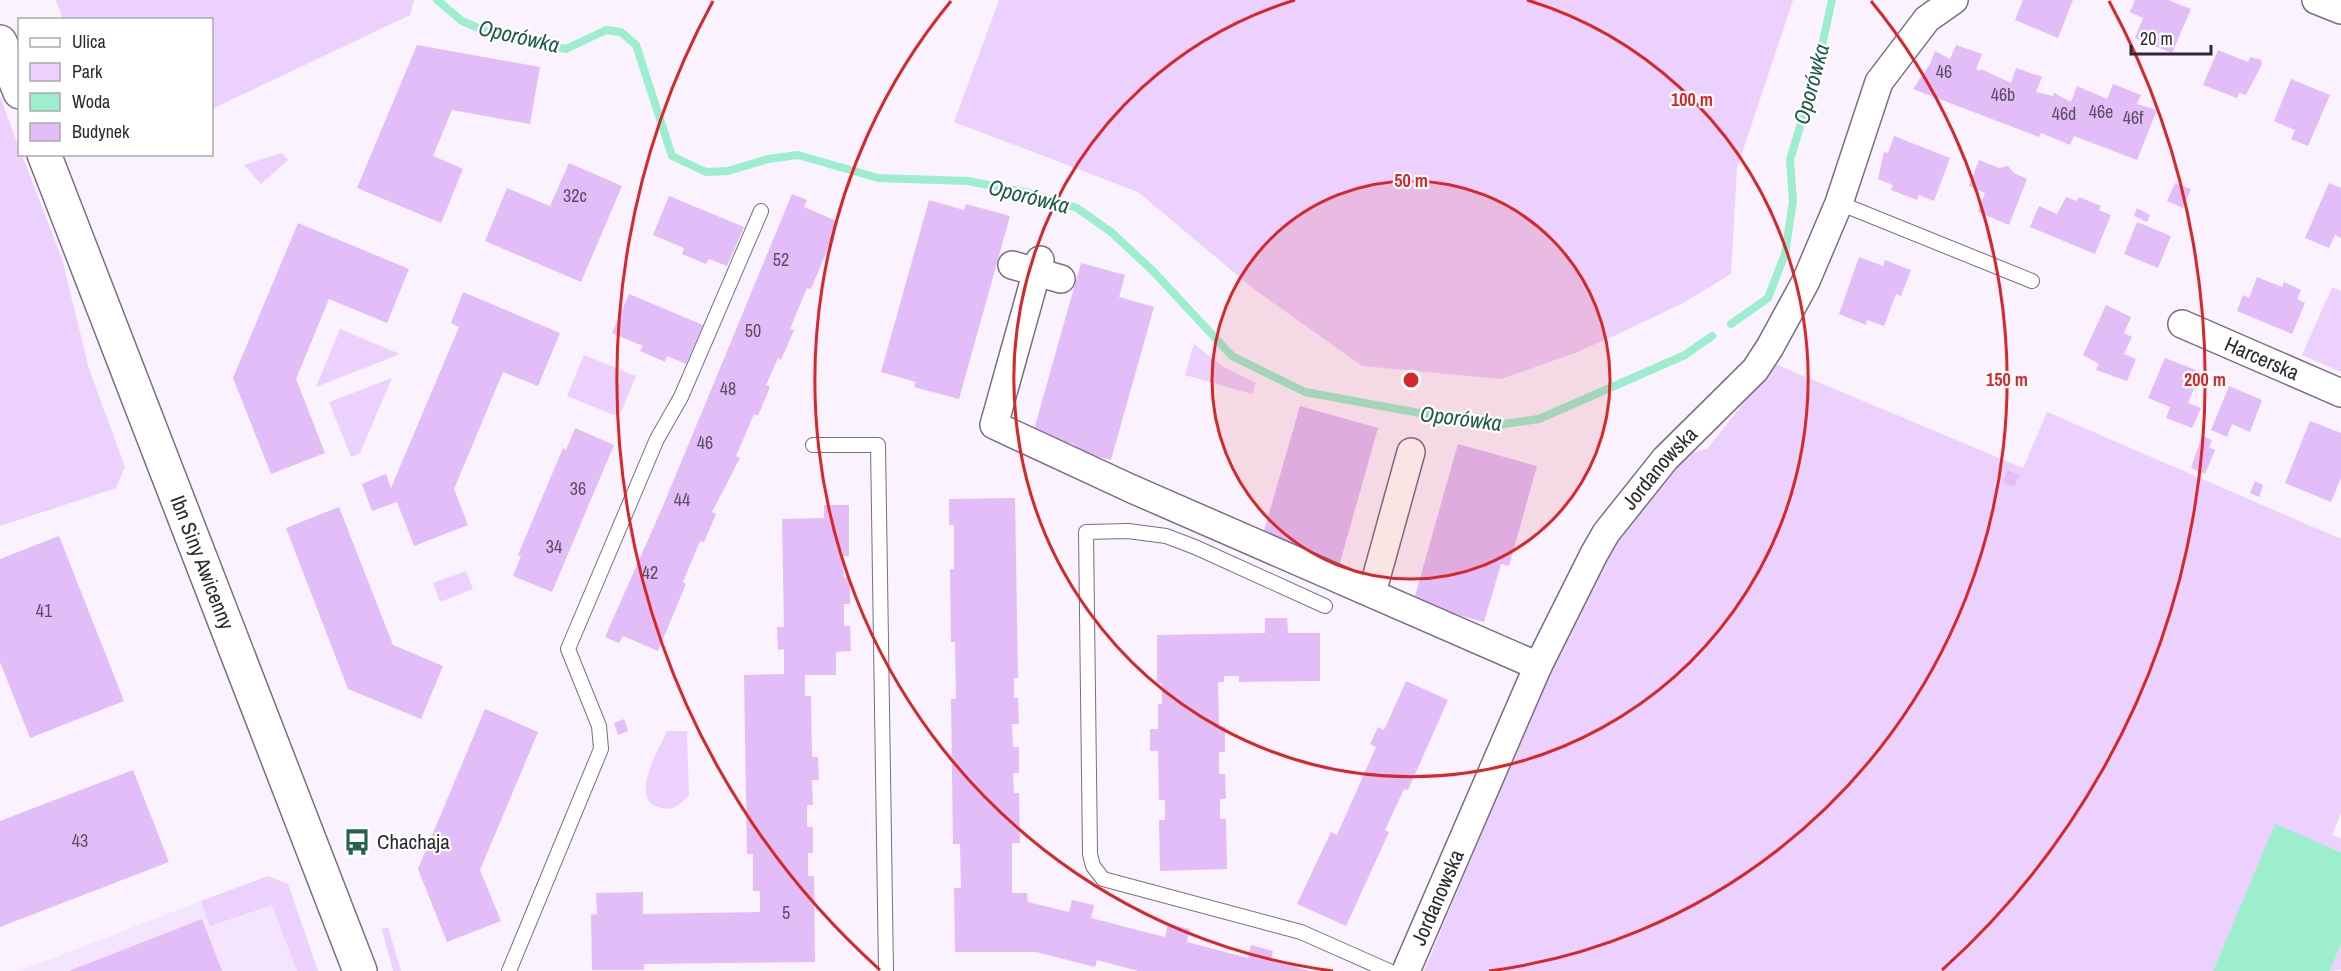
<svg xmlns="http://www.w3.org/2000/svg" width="2341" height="971" viewBox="0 0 2341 971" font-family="'Archivo Narrow',sans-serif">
  <rect width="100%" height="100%" fill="#faf2fe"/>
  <path fill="#f4e4fe" d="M268 876 303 971H19L201 901Z"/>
  <path fill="#ecd0fd" d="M56 0H414L410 15 212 109V20L63 19Z
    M999 0H1793L1737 168 1731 274 1683 303 1618 334 1575 353 1501 379 1362 366 1255 290 1138 192 954 122Z
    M0 96 19 148 20 154 22 155 62 259 89 369 125 467 116 488 0 526Z
    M282 153 288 160 261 184 244 165Z
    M2332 287 2341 291V372L2302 355Z
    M340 329 400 354 316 387Z
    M1194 344 1222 366 1256 383 1252 394 1185 375Z
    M584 355 636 376 619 417 567 396Z
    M1775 364 2023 468 2047 412 2341 539V813L2332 835 2341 839V852L2275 825 2213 971H1424L1533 711 1610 548 1685 455 1707 449Z
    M392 378 360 453 351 457 329 402Z
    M466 571 473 589 440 602 433 583Z
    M667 731H687L689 795C681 804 674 811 661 808 627 800 659 750 667 731Z
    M268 876 288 884 318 971H297L272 905 210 926 201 901Z
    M388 927 401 971H393L382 929Z
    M2341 944V970L2330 971Z"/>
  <path fill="#9dedcf" d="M2275 824 2341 852V944L2330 971H2213Z"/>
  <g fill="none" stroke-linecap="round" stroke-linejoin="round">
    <path stroke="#9dedcf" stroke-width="8" d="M437 0 462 21 490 33 566 49 606 30 621 32 636 45 672 156 706 172 728 171 768 159 798 155 878 178 968 181 1029 193 1077 208 1111 232 1153 271 1232 356 1305 392 1490 426 1539 419 1685 355 1712 336
      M1731 324 1768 298 1785 254 1793 201 1790 160 1816 73 1832 0"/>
  </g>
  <path fill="#e2bdf8" d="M2023 0H2073L2058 38 2015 20Z
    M2135 0H2168L2191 9 2172 53 2135 38 2143 18 2130 12Z
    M417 45 540 67 530 124 452 110 433 156 463 169 441 223 357 188Z
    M1956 45 1982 54 1976 69 1980 71 1981 69 2011 83 2016 68 2042 77 2036 92 2053 96 2054 93 2071 102 2077 86 2107 99 2113 84 2141 95 2137 104 2157 110 2137 160 2074 136 2070 145 2041 133 2039 137 1913 89 1930 64 1935 51 1950 59Z
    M2218 50 2248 62 2250 57 2261 60 2262 64 2246 95 2239 93 2237 98 2203 85Z
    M2291 79 2330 95 2308 146 2291 139 2295 130 2274 121Z
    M1894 136 1950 158 1934 201 1919 195 1917 200 1891 190 1893 185 1878 179 1884 152 1888 153Z
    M1979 160 1999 168 2008 166 2014 173 2027 179 2009 225 1978 212 1985 193 1969 186Z
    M569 163 622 186 581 282 485 241 507 188 550 206Z
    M2175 183 2191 189 2183 208 2167 201Z
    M2329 183 2341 188V238L2335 235 2329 248 2305 238Z
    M792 194 807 200 804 207 839 222 811 289 807 288 790 329 794 330 781 360 778 358 766 385 770 387 758 416 754 414 736 456 740 458 712 512 716 514 704 542 700 541 683 582 686 584 658 651 623 636 619 643 605 637 663 506Z
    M669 196 744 227 727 266 709 259 706 264 682 254 684 248 653 235Z
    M2066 197 2077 201 2079 197 2101 206 2099 210 2111 215 2095 254 2030 227 2039 206 2057 214Z
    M929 200 964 210 966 204 1010 216 959 399 914 387 916 382 881 372Z
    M2137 208 2150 215 2147 222 2134 216Z
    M2137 222 2171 236 2158 268 2124 254Z
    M298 223 409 269 387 323 329 299 296 379 325 453 271 474 233 378Z
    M1859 257 1883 266 1885 260 1911 270 1901 296 1896 294 1884 326 1867 320 1866 325 1839 314Z
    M1081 263 1125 275 1119 297 1154 307 1111 460 1074 450 1075 445 1033 433Z
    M2257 277 2282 287 2284 282 2301 290 2297 299 2305 303 2292 334 2237 311 2243 295 2249 298Z
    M463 292 560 333 538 386 503 372 454 489 468 525 414 546 397 502 372 511 362 484 386 474 391 488 459 327 451 323Z
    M629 294 703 325 686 364 667 356 665 362 640 351 643 346 612 333Z
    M2106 305 2131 317 2124 333 2132 337 2124 354 2136 359 2127 381 2096 370 2099 364 2083 355Z
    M2165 358 2201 372 2188 403 2201 408 2192 428 2166 418 2170 407 2148 398Z
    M2229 386 2262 400 2250 432 2232 424 2227 437 2211 430Z
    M1300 406 1378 428 1339 566 1262 538Z
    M2310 421 2341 433V478L2331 502 2285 483Z
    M575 428 614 445 552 592 513 576 521 556 518 555 563 448 566 450Z
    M2202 436 2212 440 2209 447 2215 450 2205 474 2191 468Z
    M1458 444 1537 466 1509 566 1501 564 1484 622 1413 603Z
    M2008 470 2019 475 2014 487 2002 482Z
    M2255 481 2263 485 2259 497 2250 493Z
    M1015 498 1018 678H1014V698H1018L1019 724H1012L1013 747H1019V773H1013L1014 793H1019L1020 843H1012V893H1027L1028 902 1069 912 1072 900 1094 905 1091 918 1165 937 1168 924 1190 929 1187 942 1248 958 1251 945 1273 951 1271 960 1309 971H1138L1097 960 1095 967 1036 952H955L954 888H961L960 844H953L951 699H956L955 642H951L950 569H954V525H949V499Z
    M824 505H849V556H843L844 578H850V604H844V626H850L851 651 836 652V675H805V696H811L812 757H818L819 780H812L813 805H807V827H813V853H808V876H814L815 962 644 964V970H592L591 915 597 914 596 893 643 892V914L760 912V891H753V854H747L744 675 784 674V649L778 650 777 627H784L782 519 824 518Z
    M339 507 393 645 443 666 421 719 348 689 286 528Z
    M59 536 124 701 30 738 0 662V559Z
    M1265 618H1287L1288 633H1320V681L1239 682V676H1224V682H1218L1219 726H1225V752H1219V774H1225L1226 799H1220V819H1226L1227 869 1160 871 1159 820H1165V800H1159L1158 751H1150V729H1158V704H1162V683H1157V635L1265 633Z
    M1406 681 1448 700 1408 790 1404 789 1385 830 1389 832 1346 926 1297 904 1331 832 1337 835 1376 747 1370 744 1378 727 1384 730Z
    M485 709 538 732 480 870 501 921 447 942 418 869Z
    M624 719 628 731 618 735 614 723Z
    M133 770 169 862 0 927V821Z
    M202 919 222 971H69Z"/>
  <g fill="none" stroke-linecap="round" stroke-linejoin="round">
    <defs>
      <path id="lane" d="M1839 203 2032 281
        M813 445H878L886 971
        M1325 606 1195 547 1166 536 1128 531 1086 532 1090 854 1093 866 1103 879 1301 932 1389 971
        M509 971 601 749 599 726 568 649 657 439 681 397 761 211"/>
      <g id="street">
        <path d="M2316 0 2341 10"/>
        <path d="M1040 260 994 425 1132 489 1538 666"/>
        <path d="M1012 265 1061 279"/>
        <path id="s1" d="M2182 324 2341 393"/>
        <path d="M1372 593 1411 452"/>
        <path id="s2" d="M1406 971 1538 666 1594 554 1606 533 1665 459 1755 370 1770 347 1806 281 1839 203 1879 82 1927 19 1954 0"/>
      </g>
      <g id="secondary">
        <path d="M0 42 20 92"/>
        <path id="s3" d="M44 154 360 971"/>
      </g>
    </defs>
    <use href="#lane" stroke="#7a6f81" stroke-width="16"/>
    <use href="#street" stroke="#7a6f81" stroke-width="30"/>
    <use href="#secondary" stroke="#7a6f81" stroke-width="36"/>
    <use href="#lane" stroke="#fff" stroke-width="14"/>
    <use href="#street" stroke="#fff" stroke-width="27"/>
    <use href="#secondary" stroke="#fff" stroke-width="33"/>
  </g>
  <circle cx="1411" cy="380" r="199" fill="#d62828" fill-opacity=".12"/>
  <g fill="none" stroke="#d62828" stroke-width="3">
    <circle cx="1411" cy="380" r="199"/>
    <path d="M1527 0A397 397 0 1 1 1295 0"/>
    <path d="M1333 971A596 596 0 0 1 951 1M1871 1A596 596 0 0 1 1489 971"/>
    <path d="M880 970A794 794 0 0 1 713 1M2109 1A794 794 0 0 1 1942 970"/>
  </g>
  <defs>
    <symbol id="bus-bare" viewBox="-9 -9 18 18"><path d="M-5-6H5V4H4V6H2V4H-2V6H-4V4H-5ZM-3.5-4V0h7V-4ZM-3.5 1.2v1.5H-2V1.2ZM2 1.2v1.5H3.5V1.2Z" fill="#26634f" stroke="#fff" stroke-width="2.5" paint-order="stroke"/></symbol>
  </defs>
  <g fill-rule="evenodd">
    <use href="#bus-bare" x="338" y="823" width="38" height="38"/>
  </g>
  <g text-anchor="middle" stroke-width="4.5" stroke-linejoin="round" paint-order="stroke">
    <g font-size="18" fill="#5a4e62">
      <text x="1944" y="78">46</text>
      <text x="2003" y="101">46b</text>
      <text x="2101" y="118">46e</text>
      <text x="2064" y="120">46d</text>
      <text x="2133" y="124">46f</text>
      <text x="575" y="202">32c</text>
      <text x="781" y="266">52</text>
      <text x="753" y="337">50</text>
      <text x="728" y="395">48</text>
      <text x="705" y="449">46</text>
      <text x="578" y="495">36</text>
      <text x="682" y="506">44</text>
      <text x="554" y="553">34</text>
      <text x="650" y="579">42</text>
      <text x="44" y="617">41</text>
      <text x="80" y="847">43</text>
      <text x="786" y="919">5</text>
    </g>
    <g font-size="21" fill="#2d2930" stroke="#fff">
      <text dy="7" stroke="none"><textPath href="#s1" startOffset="87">Harcerska</textPath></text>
      <text dy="7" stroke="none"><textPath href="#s2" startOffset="566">Jordanowska</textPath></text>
      <text dy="7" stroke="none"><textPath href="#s3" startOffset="438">Ibn Siny Awicenny</textPath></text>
      <text dy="7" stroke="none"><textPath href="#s2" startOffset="80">Jordanowska</textPath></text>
    </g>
    <g font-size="21" fill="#2d2930" stroke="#fff" text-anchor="start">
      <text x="377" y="849">Chachaja</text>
    </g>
    <g font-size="22" font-style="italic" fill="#1b5a46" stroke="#fff">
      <text transform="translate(519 36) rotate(13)" y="8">Oporówka</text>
      <text transform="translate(1811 84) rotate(-75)" y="8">Oporówka</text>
      <text transform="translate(1029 196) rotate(14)" y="8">Oporówka</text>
      <text transform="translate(1461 418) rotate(7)" y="8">Oporówka</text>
    </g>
  </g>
  <circle cx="1411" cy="380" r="9" fill="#d62828" stroke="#fff" stroke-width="3"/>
  <g font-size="18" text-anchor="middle" font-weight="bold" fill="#d62828" stroke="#fff" stroke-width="4.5" stroke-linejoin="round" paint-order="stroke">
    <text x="1692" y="106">100 m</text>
    <text x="1411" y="187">50 m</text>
    <text x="2007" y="386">150 m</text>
    <text x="2205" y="386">200 m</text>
  </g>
  <rect x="18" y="18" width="195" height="138" fill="#ffffff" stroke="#aba9ac" stroke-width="1.5"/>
  <rect x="30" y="38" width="30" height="9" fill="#ffffff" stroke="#aba9ac" stroke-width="1.5"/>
  <text x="72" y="48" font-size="18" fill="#2d2930">Ulica</text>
  <rect x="30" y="63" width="30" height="18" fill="#ecd0fd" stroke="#aba9ac" stroke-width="1.5"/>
  <text x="72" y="78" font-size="18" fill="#2d2930">Park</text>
  <rect x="30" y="93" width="30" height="18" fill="#9dedcf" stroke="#aba9ac" stroke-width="1.5"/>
  <text x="72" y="108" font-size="18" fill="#2d2930">Woda</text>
  <rect x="30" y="123" width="30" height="18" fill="#e2bdf8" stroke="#aba9ac" stroke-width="1.5"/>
  <text x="72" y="138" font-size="18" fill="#2d2930">Budynek</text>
  <path d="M2131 45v9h80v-9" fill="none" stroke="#2d2930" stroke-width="3"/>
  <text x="2140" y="45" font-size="18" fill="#2d2930" stroke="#ffffff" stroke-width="4.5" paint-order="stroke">20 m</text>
</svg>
